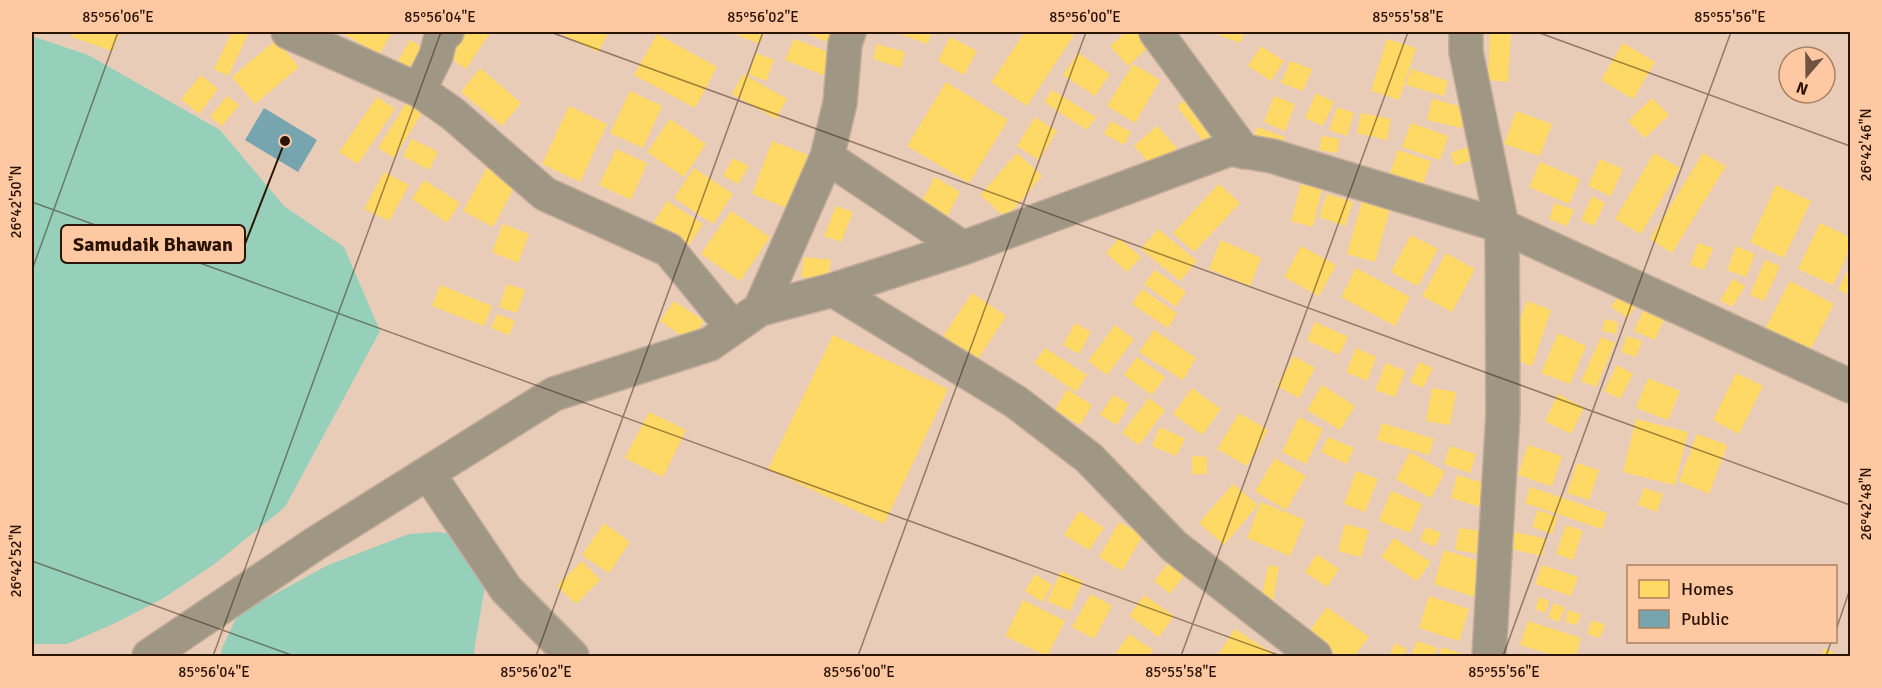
<svg xmlns="http://www.w3.org/2000/svg" width="1882" height="688" viewBox="0 0 1882 688" font-family="Signika,sans-serif">
  <rect width="100%" height="100%" fill="#e9ccb7"/>
  <path fill="#96d0ba" d="M32 36 88 55 220 130 284 206 344 247 380 331 285 507 216 563 162 599 111 625 67 644H32Z
    M439 532 457 535 488 568 474 651 475 656H220L222 648 238 614 328 565 409 534Z"/>
  <path fill="#ffd966" d="M73 32H120L112 51 72 37Z
    M232 32H249L228 76 214 69Z
    M340 32H389L392 33 379 54Z
    M459 32H485L489 34 466 69 440 51Z
    M558 32H609L598 52Z
    M731 32H764L759 44Z
    M809 32H832L827 42 808 34Z
    M896 32H932L927 44Z
    M1025 32H1076L1027 106 991 82Z
    M1126 32H1147L1155 41 1128 66 1110 46Z
    M1220 32H1245L1240 43 1219 35Z
    M1490 33 1511 34 1508 82 1488 80Z
    M657 34 717 67 695 108 634 75Z
    M950 37 977 51 964 75 938 61Z
    M794 39 834 54 826 76 785 60Z
    M1387 39 1416 48 1399 100 1371 91Z
    M276 40 299 67 255 104 232 77Z
    M410 40 432 53 417 78 395 66Z
    M1623 43 1655 62 1633 99 1601 80Z
    M877 44 905 52 901 68 873 59Z
    M1261 46 1284 61 1271 81 1248 66Z
    M756 53 774 60 766 81 748 74Z
    M1078 53 1110 74 1095 96 1063 75Z
    M1290 61 1312 69 1303 91 1281 83Z
    M1133 64 1160 80 1135 123 1107 106Z
    M480 68 521 103 502 126 461 92Z
    M1411 69 1448 81 1444 96 1406 85Z
    M743 74 787 99 776 119 732 94Z
    M201 75 218 89 199 114 181 99Z
    M946 82 1008 120 969 183 907 146Z
    M1052 90 1096 117 1087 130 1044 102Z
    M630 91 662 106 643 148 610 133Z
    M1195 93 1220 128 1203 141 1177 106Z
    M1316 93 1334 102 1323 126 1305 118Z
    M227 96 239 105 222 126 210 117Z
    M1274 96 1295 104 1285 131 1264 122Z
    M377 97 395 109 358 164 339 152Z
    M1652 98 1669 115 1645 138 1628 121Z
    M1432 99 1467 108 1462 128 1427 120Z
    M406 103 422 113 394 158 378 148Z
    M569 106 607 124 580 182 542 164Z
    M1337 107 1354 113 1347 136 1329 130Z
    M1516 111 1552 124 1540 156 1504 144Z
    M1361 113 1391 119 1387 140 1357 133Z
    M1035 117 1057 131 1039 160 1017 146Z
    M670 119 706 144 684 177 647 152Z
    M1111 121 1131 132 1124 145 1104 134Z
    M1411 123 1448 136 1440 160 1402 147Z
    M1157 126 1177 148 1154 168 1134 146Z
    M1257 127 1285 137 1280 149 1253 139Z
    M1322 136 1340 139 1337 153 1319 150Z
    M412 139 438 152 429 170 403 156Z
    M772 141 816 158 794 211 752 194Z
    M1468 147 1472 160 1455 166 1451 153Z
    M616 149 647 163 631 200 599 185Z
    M1398 150 1431 161 1421 190 1388 179Z
    M1017 153 1042 176 1006 218 980 195Z
    M1654 153 1680 168 1641 234 1615 219Z
    M1703 153 1726 166 1672 253 1650 239Z
    M733 158 749 166 738 184 723 176Z
    M1600 159 1623 169 1611 196 1588 186Z
    M1540 162 1580 179 1569 204 1529 187Z
    M488 166 517 182 493 227 463 211Z
    M694 168 733 194 713 224 674 198Z
    M384 172 409 185 389 221 364 209Z
    M935 177 960 192 944 222 918 208Z
    M424 180 460 203 447 223 412 199Z
    M1219 184 1240 203 1194 252 1173 233Z
    M1301 184 1322 189 1313 227 1291 221Z
    M1776 185 1811 201 1784 258 1750 242Z
    M1327 194 1353 202 1345 226 1319 217Z
    M1592 196 1605 203 1594 226 1581 220Z
    M667 201 703 224 687 248 652 225Z
    M1362 201 1390 209 1375 262 1347 254Z
    M1555 203 1574 210 1567 226 1549 219Z
    M836 206 853 212 841 242 824 236Z
    M731 211 770 237 740 281 701 254Z
    M1820 223 1850 237V248L1833 285 1798 269Z
    M503 224 529 234 518 263 492 252Z
    M1158 229 1197 261 1180 281 1141 249Z
    M1411 235 1438 249 1418 286 1391 272Z
    M1119 238 1141 257 1127 272 1106 253Z
    M1221 240 1261 258 1250 286 1209 269Z
    M1698 243 1713 248 1704 270 1690 265Z
    M1301 246 1336 265 1319 296 1284 277Z
    M1736 246 1755 254 1746 277 1727 270Z
    M1446 253 1475 269 1452 312 1422 296Z
    M804 257 831 260 828 280 801 277Z
    M1765 260 1780 266 1764 301 1750 295Z
    M1850 266V296L1838 289Z
    M1356 268 1410 297 1395 326 1341 297Z
    M1155 270 1186 292 1176 307 1144 284Z
    M1733 279 1745 286 1732 307 1720 300Z
    M1790 281 1834 304 1810 350 1766 327Z
    M507 284 525 290 517 313 499 307Z
    M440 285 492 306 484 326 432 306Z
    M1624 288 1640 299 1628 318 1611 307Z
    M1142 289 1177 313 1168 328 1132 304Z
    M972 293 1006 316 978 359 943 336Z
    M674 301 704 321 691 342 660 321Z
    M1527 301 1551 310 1532 366 1507 357Z
    M1647 303 1667 312 1655 340 1634 331Z
    M497 314 515 321 509 335 491 328Z
    M1605 319 1618 322 1616 334 1602 331Z
    M1315 322 1348 337 1339 355 1307 340Z
    M1075 323 1091 332 1079 354 1063 345Z
    M1115 325 1134 339 1107 375 1088 361Z
    M1154 330 1196 358 1183 380 1139 352Z
    M1558 333 1586 346 1570 384 1541 373Z
    M833 335 948 389 884 524 768 469Z
    M1627 336 1642 341 1636 357 1621 352Z
    M1601 337 1615 343 1596 387 1581 381Z
    M1045 348 1087 375 1076 392 1034 363Z
    M1356 348 1376 357 1367 381 1346 372Z
    M1294 356 1315 368 1299 398 1277 386Z
    M1137 357 1165 377 1152 395 1124 375Z
    M1419 362 1433 368 1423 388 1410 382Z
    M1386 363 1405 371 1395 397 1375 390Z
    M1617 365 1633 374 1620 399 1604 391Z
    M1736 373 1763 386 1739 434 1713 420Z
    M1648 378 1680 391 1668 420 1636 408Z
    M1322 385 1355 406 1340 430 1307 410Z
    M1192 388 1221 409 1202 435 1173 414Z
    M1432 388 1456 392 1450 425 1426 421Z
    M1067 389 1092 405 1080 425 1055 410Z
    M1558 394 1584 408 1571 434 1545 421Z
    M1113 395 1129 404 1117 425 1100 415Z
    M1149 398 1165 410 1139 445 1122 433Z
    M649 412 686 430 663 477 625 458Z
    M1239 413 1268 430 1247 466 1217 449Z
    M1299 417 1323 429 1306 464 1282 452Z
    M1636 419 1688 432 1675 485 1623 472Z
    M1382 423 1434 439 1429 455 1377 440Z
    M1160 427 1185 439 1176 456 1152 446Z
    M1697 434 1727 445 1709 494 1679 481Z
    M1328 437 1354 448 1347 464 1321 452Z
    M1528 445 1562 456 1552 486 1518 475Z
    M1450 446 1476 454 1470 473 1444 464Z
    M1410 452 1445 472 1431 498 1396 479Z
    M1192 456 1207 457V474H1192Z
    M1275 458 1306 476 1286 510 1255 491Z
    M1577 463 1599 470 1589 500 1567 493Z
    M1356 471 1378 479 1365 512 1344 504Z
    M1457 475 1487 484 1481 507 1451 498Z
    M1233 484 1258 505 1224 545 1199 523Z
    M1530 487 1607 513 1602 529 1525 503Z
    M1644 488 1663 494 1657 512 1638 505Z
    M1391 491 1422 504 1410 533 1379 521Z
    M1261 502 1305 520 1290 556 1247 538Z
    M1538 510 1558 517 1552 534 1532 527Z
    M1079 511 1104 528 1089 550 1064 535Z
    M1119 522 1143 535 1122 571 1099 557Z
    M604 523 630 542 609 573 582 555Z
    M1345 524 1369 530 1361 557 1338 551Z
    M1566 525 1583 531 1573 560 1556 554Z
    M1426 527 1441 533 1435 547 1420 540Z
    M1459 528 1488 532 1486 555 1455 550Z
    M1515 532 1546 539 1542 556 1511 549Z
    M1394 538 1431 562 1417 581 1381 557Z
    M1444 550 1489 564 1478 598 1434 584Z
    M1317 554 1339 569 1327 587 1305 572Z
    M1174 556 1189 569 1170 594 1154 581Z
    M582 561 600 580 576 604 557 586Z
    M1268 565 1279 567 1273 601 1261 600Z
    M1542 565 1578 577 1571 596 1535 584Z
    M1061 571 1083 581 1070 611 1047 601Z
    M1035 574 1052 585 1042 602 1025 591Z
    M1091 594 1112 606 1094 639 1072 627Z
    M1144 595 1174 616 1159 637 1129 616Z
    M1429 596 1469 609 1459 641 1419 628Z
    M1539 597 1549 601 1546 613 1535 609Z
    M1023 600 1065 621 1047 656 1005 636Z
    M1554 603 1565 608 1559 622 1548 617Z
    M1327 607 1369 637 1354 656H1339L1307 634Z
    M1568 610 1581 614 1577 625 1565 622Z
    M1592 620 1605 625 1600 638 1587 634Z
    M1528 621 1581 638 1576 656H1557L1520 645Z
    M1235 629 1273 654 1271 656H1217Z
    M1129 634 1153 650 1149 656H1114Z
    M1417 641 1437 648 1434 656H1411Z
    M1395 643 1407 649 1403 656H1396L1390 654Z
    M1442 647 1468 656H1439Z
    M1825 648 1839 656H1820Z"/>
  <path fill="#76a5af" d="M264 108 317 140 298 172 245 140Z"/>
  <g fill="none" stroke-linecap="round" stroke-linejoin="round">
    <defs>
      <path id="minor" d="M288 32 419 90 453 114 545 194 669 250 733 328
        M1156 32 1244 152
        M1466 32V52L1502 226 1503 413 1489 656
        M419 90 436 56 441 36 447 32
        M827 157 963 248
        M833 290 1016 402 1089 458 1174 546 1315 656
        M760 309 827 157 840 103 845 44 849 32
        M428 473 506 589 572 656
        M149 656 313 545 554 394 710 344 760 309 833 290 963 248 1230 149 1272 156 1502 226 1850 386"/>
    </defs>
    <use href="#minor" stroke="#c3ac9a" stroke-width="36"/>
    <use href="#minor" stroke="#9f9684" stroke-width="33"/>
  </g>
  <path fill="none" stroke="#2b1301" stroke-width="1.5" stroke-opacity="0.45" d="M550 32 1850 505M1537 32 1850 146M32 202 1281 656M32 270 118 32M32 561 294 656M1836 630 1850 589M213 656 441 32M536 656 763 32M858 656 1086 32M1181 656 1408 32M1503 656 1731 32M1826 656 1831 642"/>
  <path fill="none" stroke="#2b1301" stroke-width="2" d="M285 141L245 244"/>
  <circle fill="#2b1301" stroke="#fec8a2" stroke-width="2" cx="285" cy="141" r="6"/>
  <rect fill="#fec8a2" stroke="#2b1301" stroke-width="2" x="61" y="225" width="184" height="38" rx="6"/>
  <g font-size="20" text-anchor="middle" font-weight="bold" fill="#2b1301">
    <text x="153" y="251">Samudaik Bhawan</text>
  </g>
  <rect width="1882" height="688" fill="none" stroke="#fec8a2" stroke-width="66"/>
  <rect x="1627" y="565" width="210" height="78" fill="#fec8a2" stroke="#aa8062" stroke-width="1.5"/>
  <rect x="1639" y="580" width="30" height="18" fill="#ffd966" stroke="#aa8062" stroke-width="1.5"/>
  <text x="1681" y="595" font-size="18" fill="#2b1301">Homes</text>
  <rect x="1639" y="610" width="30" height="18" fill="#76a5af" stroke="#aa8062" stroke-width="1.5"/>
  <text x="1681" y="625" font-size="18" fill="#2b1301">Public</text>
  <g transform="translate(1807 75) rotate(200)"><circle r="28" fill="#fec8a2" stroke="#aa8062" stroke-width="1.5"/>
  <path d="M0-4.5L10 22L0 15L-10 22Z" fill="#6e5441"/>
  <text y="-9" font-size="16" font-weight="bold" text-anchor="middle" fill="#2b1301">N</text>
  </g>
  <rect x="33" y="33" width="1816" height="622" fill="none" stroke="#2b1301" stroke-width="2"/>
  <g font-size="15" text-anchor="middle" fill="#2b1301">
    <text x="118" y="22">85°56'06"E</text>
    <text x="440" y="22">85°56'04"E</text>
    <text x="763" y="22">85°56'02"E</text>
    <text x="1085" y="22">85°56'00"E</text>
    <text x="1408" y="22">85°55'58"E</text>
    <text x="1730" y="22">85°55'56"E</text>
    <text transform="translate(1866 145) rotate(-90)" y="5">26°42'46"N</text>
    <text transform="translate(16 202) rotate(-90)" y="5">26°42'50"N</text>
    <text transform="translate(1866 504) rotate(-90)" y="5">26°42'48"N</text>
    <text transform="translate(16 561) rotate(-90)" y="5">26°42'52"N</text>
    <text x="214" y="677">85°56'04"E</text>
    <text x="536" y="677">85°56'02"E</text>
    <text x="859" y="677">85°56'00"E</text>
    <text x="1181" y="677">85°55'58"E</text>
    <text x="1504" y="677">85°55'56"E</text>
  </g>
</svg>
